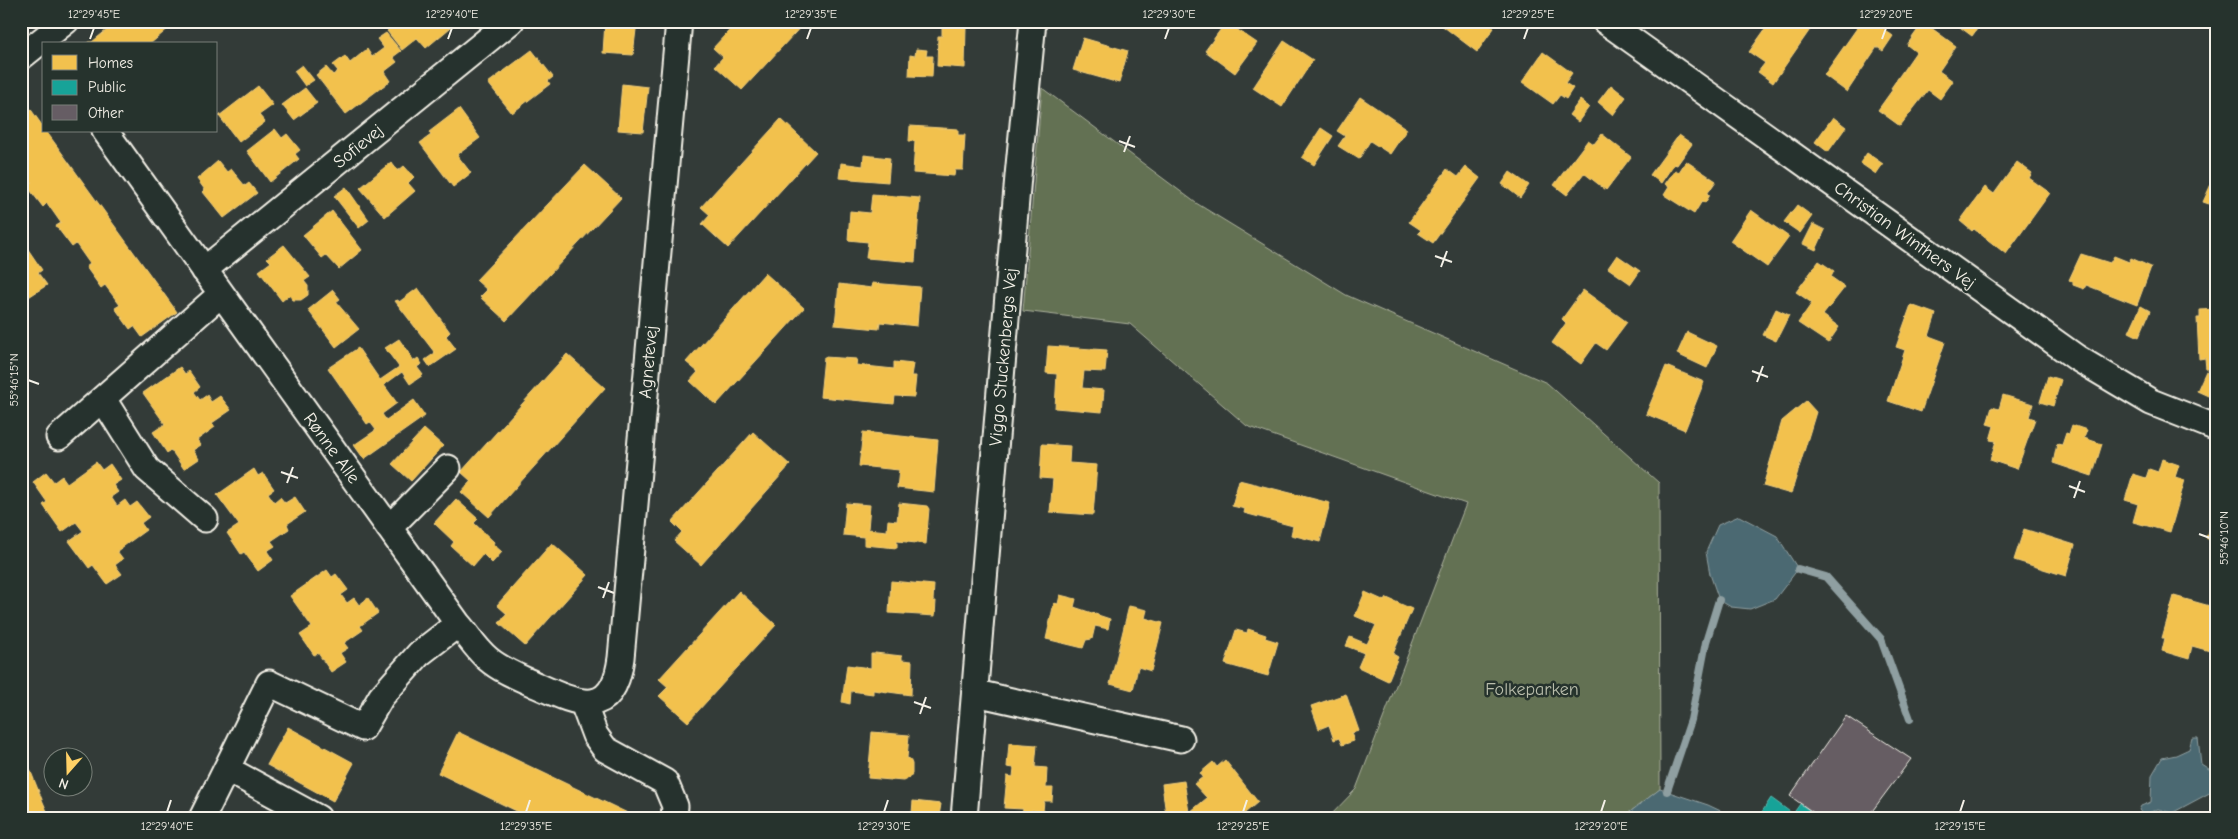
<svg xmlns="http://www.w3.org/2000/svg" width="2238" height="839" viewBox="0 0 2238 839" font-family="'Comic Neue',sans-serif">
  <rect width="100%" height="100%" fill="#333b38"/>
  <filter id="ink" filterUnits="userSpaceOnUse"><feTurbulence type="fractalNoise" baseFrequency=".02" numOctaves="2"/><feDisplacementMap in="SourceGraphic" scale="10" xChannelSelector="R" yChannelSelector="G"/><feConvolveMatrix kernelMatrix="1 2 1 2 8 2 1 2 1" color-interpolation-filters="sRGB"/></filter>
  <g filter="url(#ink)">
    <path fill="#637152" stroke="#acb19d" d="M1042 88 1196 203 1346 295 1547 383 1659 483 1660 789 1622 818H1328L1356 789 1466 504 1247 426 1130 324 1023 311Z"/>
    <path fill="#4c6972" stroke="#8f9fa1" d="M1739 516 1777 536 1798 569 1775 599 1750 609 1731 607 1719 600 1710 574 1706 552 1718 525Z
      M2192 738H2198L2201 764 2217 774V789L2172 813 2158 809 2143 815 2139 810 2141 806 2151 802 2152 775 2162 758 2176 755 2189 749Z
      M1660 789 1708 805 1725 813V818H1622Z"/>
    <path fill="#f2c14e" stroke="#f3cf7c" d="M118 21H177L150 44H87L88 42H92Z
      M398 21H455L456 23 426 48 417 38 402 50 387 31Z
      M637 21 633 55 603 53 605 22 599 21Z
      M738 21H806L742 90 715 66 723 57 713 48Z
      M1486 21 1494 28 1477 52 1440 24 1443 21Z
      M1771 21H1816L1773 83 1758 72 1765 63 1749 52Z
      M1862 21H1873L1893 36 1883 51 1877 47 1847 92 1824 75Z
      M1924 21H1934L1930 27 1956 46 1939 71 1953 81 1940 99 1928 90 1900 126 1878 110 1893 89 1891 88 1916 52 1907 45Z
      M1991 21 1985 29 1980 25 1972 36 1953 22Z
      M1226 22 1257 43 1235 73 1205 51Z
      M942 26 966 27 965 68 937 66 938 36H942Z
      M386 33 401 51 393 57 397 62 384 72 390 81 346 114 316 75 326 67 333 75 338 71 333 65 345 56 350 63 367 49 372 57 384 48 377 39Z
      M1083 38 1128 51 1119 83 1073 70Z
      M1284 41 1313 60 1282 107 1253 88Z
      M916 49 927 50 926 56H933L932 77 909 76 910 55 915 56Z
      M532 50 553 77 548 81 550 84 512 113 488 83Z
      M1543 52 1572 73 1565 83 1573 88 1566 99 1560 95 1553 104 1522 82Z
      M302 65 314 80 305 86 294 71Z
      M622 84 648 87 643 132 618 130Z
      M1611 85 1626 97 1613 115 1598 102Z
      M258 86 273 105 259 115 265 122 239 142 219 116Z
      M305 88 317 103 294 120 282 105Z
      M1360 97 1407 129 1390 154 1370 141 1359 159 1338 146 1345 136 1337 131Z
      M1580 100 1589 107 1578 122 1569 115Z
      M27 104 44 128V131H46L177 312 142 337 134 326 130 329 115 308 120 305 105 285 101 288 86 267 90 264 76 244 72 247 56 226 61 223 47 203 43 207 27 186 32 182 21 168V108Z
      M459 109 480 138 457 155 471 173 453 187 420 143 431 135 429 132Z
      M1833 117 1846 127 1828 152 1815 142Z
      M781 119 816 152 728 248 702 224 710 215 701 207Z
      M910 126 958 129V135H965L963 170H955L954 176 913 173 915 141H909Z
      M1321 128 1333 136 1314 165 1302 157Z
      M275 129 282 138 287 134 300 150 295 154 299 159 270 182 247 151Z
      M1602 134 1631 157 1606 190 1584 173 1567 195 1554 185 1588 140 1594 144Z
      M1679 135 1692 144 1677 165 1674 164 1661 183 1650 175Z
      M1867 153 1883 164 1876 174 1860 163Z
      M864 155 890 158 888 182 839 178 841 163 863 166Z
      M218 161 227 172 231 169 245 186 249 183 257 193 224 218 203 192 205 190 197 179Z
      M1686 161 1716 181 1707 194 1710 195 1705 203 1702 201 1694 214 1664 195 1669 187 1665 184 1675 170 1679 172Z
      M391 162 398 171 404 166 414 177 408 183 415 191 385 217 360 188Z
      M2017 162 2032 173 2029 178 2050 193 2006 254 1974 229 1972 231 1960 221 1985 187 1994 194Z
      M585 165 621 198 506 321 480 297 487 290 476 280Z
      M1466 167 1480 178 1433 243 1418 233 1421 230 1409 222 1447 169 1458 177Z
      M2217 171V209L2215 206 2203 202Z
      M1510 172 1529 185 1520 198 1502 184Z
      M346 187 369 220 359 228 334 196Z
      M872 194 920 198 915 262 866 258 868 242 848 240 850 211 870 213Z
      M1797 205 1812 216 1800 233 1784 222Z
      M1751 210 1789 237 1767 267 1730 241Z
      M332 211 362 250 339 269 326 255 322 258 303 235Z
      M1813 224 1825 230 1816 250 1803 244Z
      M21 239 42 270 38 273 47 285 21 302Z
      M284 245 310 277 304 281 308 286V295L301 300H293L289 295 282 301 259 271 271 262 267 258Z
      M2081 254 2110 263 2114 256 2129 262 2131 258 2151 267 2137 305 2086 285 2084 289 2073 285V282L2069 280Z
      M1617 255 1640 271 1631 284 1608 268Z
      M1819 261 1834 271 1831 277 1845 287 1823 315 1839 327 1828 343 1798 323 1812 303 1796 292Z
      M765 273 804 308 716 405 690 381 698 372 686 362Z
      M872 283 920 287 917 326 880 322 879 329 835 325 839 284 872 288Z
      M418 288 450 332 446 336 456 349 430 367 425 360 435 353 395 301 398 300 399 302Z
      M333 290 340 299 336 302 359 329 336 347 308 310Z
      M1583 290 1627 322 1606 350 1596 343 1581 364 1552 343 1566 323 1562 319Z
      M1911 305 1936 314 1929 336 1945 342 1921 412 1888 401 1905 350 1896 347Z
      M2141 306 2150 311 2139 337 2129 332Z
      M1776 309 1789 315 1776 341 1763 335Z
      M2217 309V369H2206L2205 358 2199 359 2197 318H2200V310Z
      M1687 332 1717 346 1707 368 1677 354Z
      M399 339 414 361 418 358 422 364 417 367 423 375 410 384 402 372 384 385 397 403 382 414 386 420 414 400 425 416 364 459 354 445 376 430 370 422 367 424 328 368 358 348 380 380 399 367 385 348Z
      M1048 346 1107 350 1105 372 1084 371 1082 388 1104 390 1102 412 1055 408 1057 374 1046 373Z
      M567 354 605 388 489 517 461 492 471 481 461 472Z
      M824 357 857 359 856 365 894 369V362L913 364 911 376H916L914 397 895 396 894 404 820 397Z
      M1666 366 1704 382 1685 430 1646 414Z
      M180 367 185 374 189 371 200 387 194 392 200 400 207 395 211 402 220 396 231 410 212 423 215 427 197 440 201 445 193 450 199 459 184 469 171 450 167 453 153 432 165 424 143 393Z
      M2206 371 2217 376V400L2197 391Z
      M2048 376 2061 380 2053 406 2040 402Z
      M2003 395 2033 404 2029 417 2035 419 2017 469 1990 460 1996 441 1990 440 1994 426 1987 424 1992 407 1999 409Z
      M1806 401 1816 412 1791 494 1763 486 1782 421Z
      M2072 425 2087 430 2084 438 2102 444 2092 476 2053 463 2057 444 2062 445 2066 433 2069 434Z
      M424 429 443 446 411 481 392 464Z
      M753 432 790 465 701 565 674 541 682 532 672 522Z
      M863 432 938 440 934 492 897 488 899 470 859 466Z
      M1042 444 1070 446 1069 463 1097 465 1093 515 1050 512 1053 479 1040 478Z
      M2162 459 2179 465 2175 477 2185 480 2170 532 2133 522 2138 504 2125 500 2133 474 2146 478 2149 469 2158 472Z
      M96 462 102 470 110 464 121 480 113 485 118 492 111 497 117 506 125 500 130 507 137 502 149 517 141 523 146 530 117 551 123 559 115 565 122 574 107 584 93 565 89 568 69 541 83 531 76 522 62 532 43 505 47 502 33 482 46 472 54 482 62 476 67 483Z
      M254 469 258 476 263 473 274 489 268 493 274 502 280 497 285 503 295 497 305 512 287 524 289 529 271 541 275 546 267 551 273 560 258 571 244 552 241 554 227 533 239 525 217 495Z
      M1239 480 1330 503 1320 542 1291 535 1293 526 1244 513 1245 509 1232 506Z
      M456 499 478 519 474 523 494 542 493 544 502 552 492 563 483 554 473 566 451 546 454 542 434 523Z
      M846 503 870 505 868 529 887 531 888 520 897 521 899 503 927 506 929 509 926 544 897 541V548L864 545V537L843 535Z
      M2215 509H2217V544L2206 538Z
      M2024 529 2075 545 2066 576 2014 560Z
      M552 543 588 575 525 646 499 623 507 614 497 605Z
      M327 570 332 577 336 574 348 590 341 595 347 603 354 598 359 605 368 598 378 613 360 626 363 630 344 643 348 648 340 653 346 662 331 672 318 653 314 655 300 635 312 627 290 596Z
      M891 581 934 585 933 601H936L935 616 889 613Z
      M739 591 776 625 688 722 659 696 668 687 659 679Z
      M1365 592 1385 601 1387 598 1412 609 1393 654 1398 657 1388 681 1358 667 1364 653 1346 646 1350 637 1367 644 1376 625 1355 616Z
      M1060 595 1076 599 1074 607 1110 619 1108 629 1095 626 1092 639 1086 640 1083 648 1046 639 1054 603 1058 604Z
      M2174 596 2217 608V653L2192 646 2189 659 2162 651 2165 638H2162Z
      M1129 606 1147 610 1145 618 1163 623 1151 671 1138 667 1133 690 1110 684Z
      M1248 629 1266 635 1265 638 1278 642 1268 676 1225 664 1236 630 1247 633Z
      M875 653 902 656V660L912 661 911 695 873 690V694L851 691 850 704 842 702 847 665 871 668V654H875Z
      M1346 694 1359 731 1351 733 1354 741 1342 745 1339 738 1334 740 1329 725 1319 729 1311 706Z
      M288 727 354 763 333 801 267 765Z
      M458 732 638 818H531L438 773Z
      M872 732 909 735 907 758 910 759 912 764V774L909 778 903 781 868 778Z
      M1009 743 1037 745 1035 767 1047 768 1046 788H1053L1052 801H1044L1043 811 1031 810V818H1022L1023 809 1004 808 1007 776 1013 777 1014 768 1007 767Z
      M21 747 43 802 50 818H21Z
      M1225 760 1258 802 1239 818H1225L1223 816 1221 818H1191L1190 812 1207 798 1194 784 1203 777 1200 773 1213 762 1217 767Z
      M1184 781 1189 812 1166 815 1162 784Z
      M913 801 941 804 939 816 912 813Z
      M1162 813 1163 818H1128Z"/>
    <path fill="#17a398" stroke="#59bab0" d="M1771 798 1793 814 1800 804 1821 818H1758Z"/>
    <g fill="none" stroke-linecap="round" stroke-linejoin="round">
      <path stroke="#8f9fa1" stroke-width="8" d="M1798 569 1826 577 1881 639 1910 719
        M1667 791 1691 720 1706 642 1719 600"/>
    </g>
    <path fill="#665d64" stroke="#f4f1e8" d="M1846 716 1911 759 1867 818H1821L1790 796Z"/>
    <g fill="none" stroke-linecap="round" stroke-linejoin="round">
      <defs>
        <path id="minor" d="M1605 21 2077 358 2151 402 2217 428
          M21 57 66 21
          M105 131 458 624C468 635 477 650 488 659 502 671 521 678 538 686 580 705 613 719 621 658L679 21
          M204 270 511 21
          M103 399 147 469 205 519
          M59 437 221 294
          M389 528 448 468
          M976 693 1181 739
          M583 703 595 735 605 749 665 782 675 806 674 818
          M227 769 318 818
          M202 818 269 683 363 728 381 697 419 654 458 624
          M964 818 1018 176 1033 21"/>
      </defs>
      <use href="#minor" stroke="#f4f1e8" stroke-width="29"/>
      <use href="#minor" stroke="#26332d" stroke-width="25"/>
    </g>
  </g>
  <path fill="none" stroke="#f4f1e8" stroke-width="2" d="M90 39 94 28M448 39 452 28M807 39 811 28M1165 39 1169 28M1524 39 1528 28M1882 39 1886 28M1119 141 1135 147M1124 152 1130 136M1435 256 1452 262M1441 267 1447 251M1752 371 1768 377M28 380 39 384M1757 382 1763 366M281 472 298 478M287 483 293 467M2069 486 2085 492M2074 498 2080 481M2199 534 2210 538M598 587 614 593M603 598 609 582M914 702 931 708M920 714 926 697M167 812 171 800M526 812 530 800M884 812 888 800M1243 812 1247 800M1601 812 1605 800M1960 812 1964 800"/>
  <g text-anchor="middle" stroke-width="5" stroke-linejoin="round" paint-order="stroke">
    <g font-size="18" fill="#f4f1e8" stroke="#26332d">
      <text transform="translate(358 146) rotate(-39)" y="6">Sofievej</text>
      <text transform="translate(1905 235) rotate(36)" y="6">Christian Winthers Vej</text>
      <text transform="translate(1003 357) rotate(-85)" y="6">Viggo Stuckenbergs Vej</text>
      <text transform="translate(648 362) rotate(-85)" y="6">Agnetevej</text>
      <text transform="translate(332 448) rotate(54)" y="6">Rønne Alle</text>
    </g>
    <g font-size="18" fill="#babeac" stroke="#26332d">
      <text x="1532" y="695">Folkeparken</text>
    </g>
  </g>
  <rect width="2238" height="839" fill="none" stroke="#26332d" stroke-width="55"/>
  <rect x="42" y="42" width="175" height="90" fill="#26332d" stroke="#787f78"/>
  <rect x="52" y="55" width="25" height="15" fill="#f2c14e" stroke="#787f78"/>
  <text x="88" y="68" font-size="15" fill="#f4f1e8">Homes</text>
  <rect x="52" y="80" width="25" height="15" fill="#17a398" stroke="#787f78"/>
  <text x="88" y="92" font-size="15" fill="#f4f1e8">Public</text>
  <rect x="52" y="105" width="25" height="15" fill="#665d64" stroke="#787f78"/>
  <text x="88" y="118" font-size="15" fill="#f4f1e8">Other</text>
  <g transform="translate(68 772) rotate(200)"><circle r="24" fill="#26332d" stroke="#787f78"/>
  <path d="M0-4L9 19L0 12L-9 19Z" fill="#ffd166"/>
  <text y="-8" font-size="14" font-weight="bold" text-anchor="middle" fill="#f4f1e8">N</text>
  </g>
  <rect x="28" y="28" width="2182" height="784" fill="none" stroke="#f4f1e8" stroke-width="2"/>
  <g font-size="12" text-anchor="middle" fill="#f4f1e8">
    <text x="94" y="18">12°29'45"E</text>
    <text x="452" y="18">12°29'40"E</text>
    <text x="811" y="18">12°29'35"E</text>
    <text x="1169" y="18">12°29'30"E</text>
    <text x="1528" y="18">12°29'25"E</text>
    <text x="1886" y="18">12°29'20"E</text>
    <text transform="translate(14 380) rotate(-90)" y="4">55°46'15"N</text>
    <text transform="translate(2224 538) rotate(-90)" y="4">55°46'10"N</text>
    <text x="167" y="830">12°29'40"E</text>
    <text x="526" y="830">12°29'35"E</text>
    <text x="884" y="830">12°29'30"E</text>
    <text x="1243" y="830">12°29'25"E</text>
    <text x="1601" y="830">12°29'20"E</text>
    <text x="1960" y="830">12°29'15"E</text>
  </g>
</svg>
